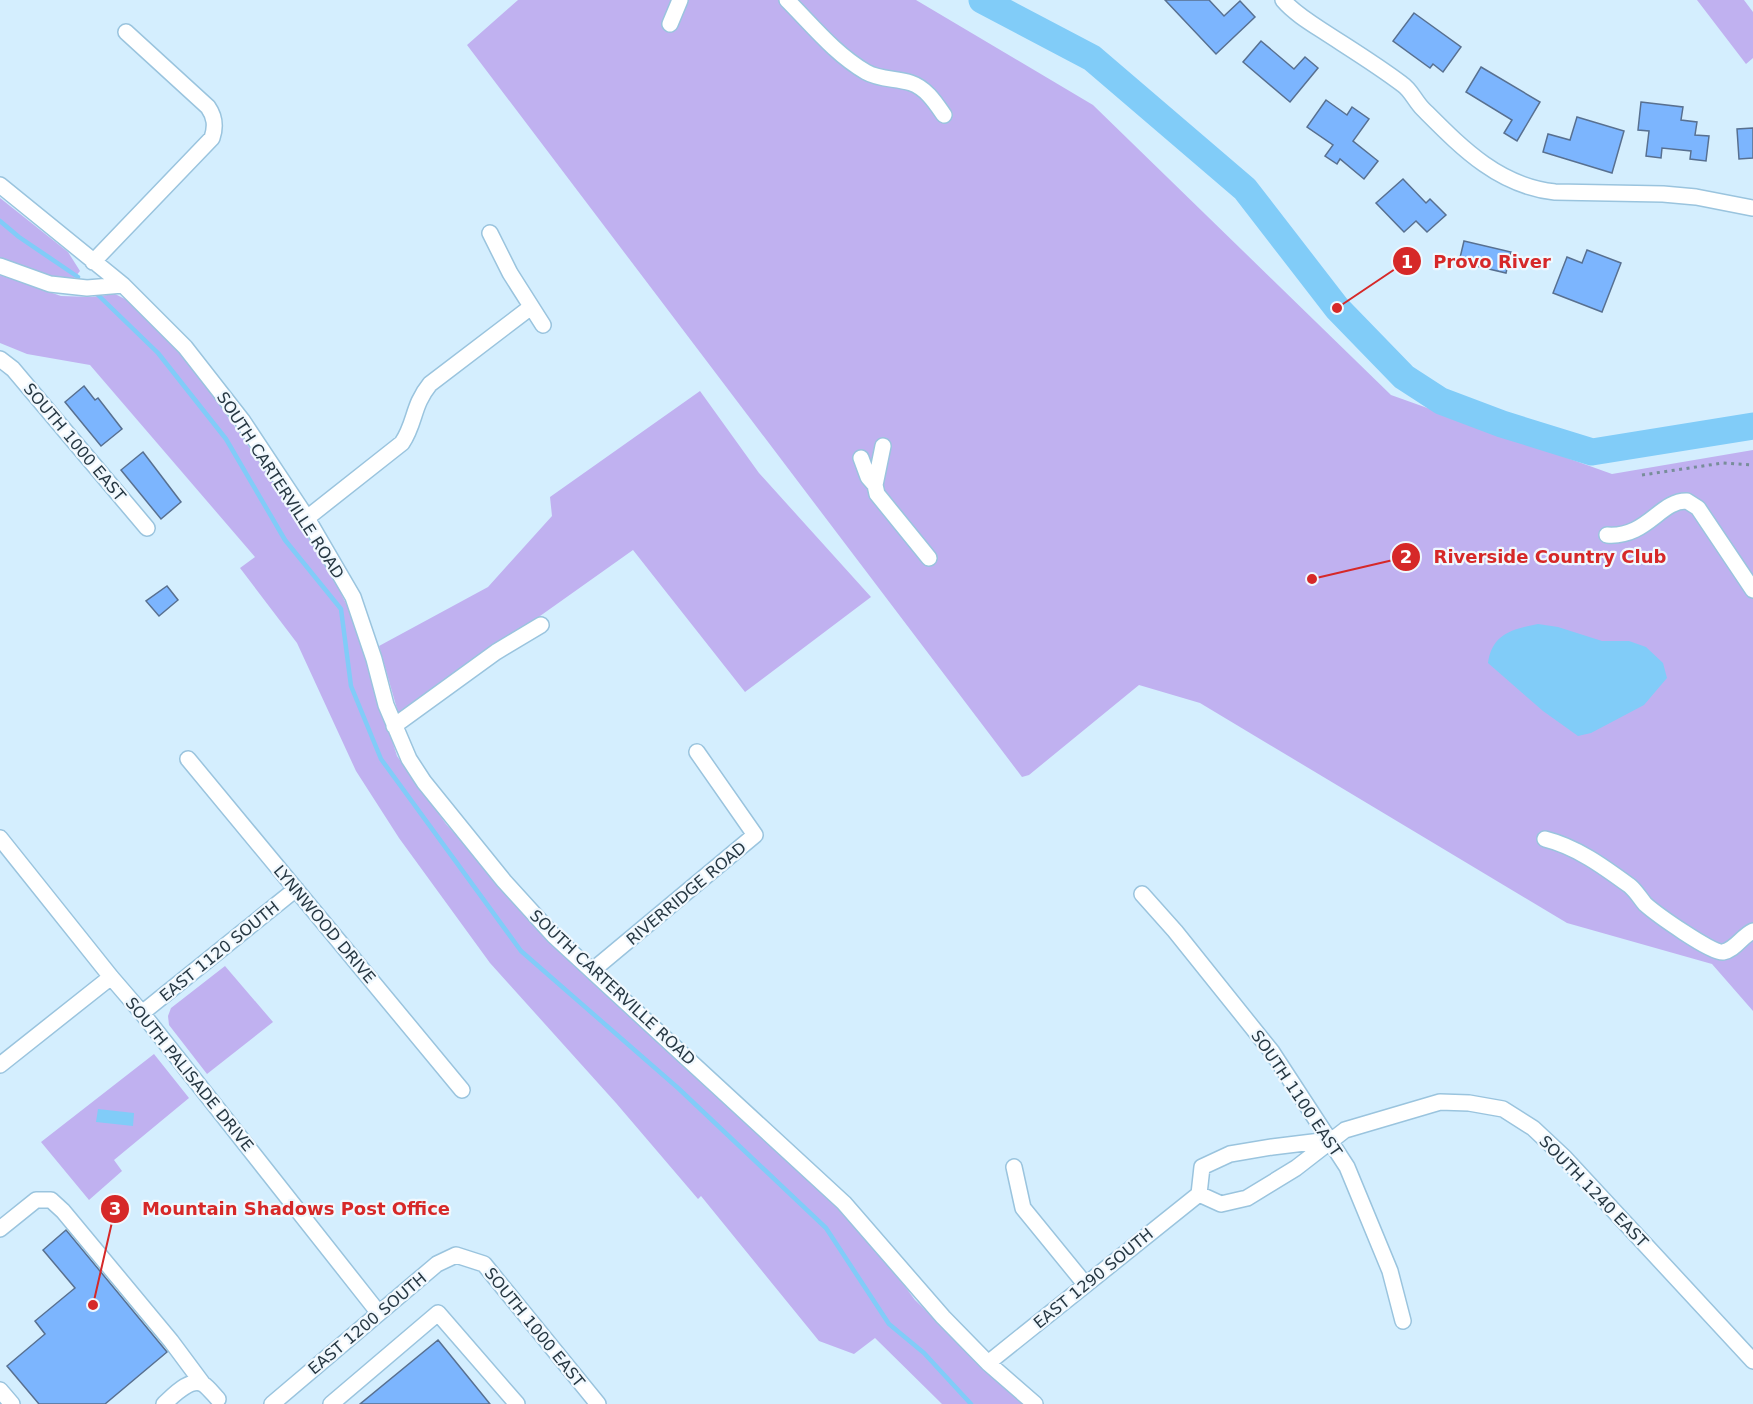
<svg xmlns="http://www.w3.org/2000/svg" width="1753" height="1404" viewBox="0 0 1753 1404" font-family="'DejaVu Sans',sans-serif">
  <rect width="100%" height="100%" fill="#d4eefe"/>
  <path fill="#c0b1f0" d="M518 0H916L1093 105 1391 395 1612 474 1753 450V1011L1712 964 1567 923 1200 703 1139 685 1029 775 1022 777 467 45Z
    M1697 0H1744L1753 12V58L1746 64Z
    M0 198 68 252 80 271 72 281 45 278 0 259Z
    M0 275 61 296 92 297 115 294 131 302 193 367 272 480 334 579 356 624 397 756 446 824 545 935 846 1213 887 1262 915 1300 1023 1404H942L875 1338 854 1354 819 1341 701 1196 698 1199 616 1103 490 963 399 838 356 771 297 643 240 568 255 557 90 365 27 354 0 343Z
    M700 391 759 473 871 597 745 692 633 550 399 716 379 646 488 587 552 516 550 497Z
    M225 966 273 1022 207 1074 169 1025 168 1016 171 1008Z
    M154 1054 189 1098 114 1160 122 1171 89 1200 41 1142Z"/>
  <path fill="#81ccf8" d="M1538 624 1558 627 1602 641H1629L1646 647 1663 663 1667 678 1644 705 1591 733 1578 736 1543 711 1488 663C1492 634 1512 629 1538 624Z
    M98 1109 134 1113 133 1126 96 1122Z"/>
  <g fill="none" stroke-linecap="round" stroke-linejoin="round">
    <path stroke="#81ccf8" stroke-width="4.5" d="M0 221 19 237 78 277
      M97 294 158 353 226 439 285 540 341 609 351 686 381 759 521 951 678 1088 826 1228 889 1324 924 1353 971 1404"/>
    <path stroke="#81ccf8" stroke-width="27" d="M982 0 1092 58 1245 189 1337 308 1404 377 1441 401 1502 424 1592 452 1753 426"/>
  </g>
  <path fill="#7cb5fe" stroke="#587090" stroke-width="1.5" d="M1165 0H1209L1224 16 1240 1 1255 17 1216 54Z
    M1414 13 1461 47 1443 72 1433 64 1430 68 1393 41Z
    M1261 41 1294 69 1305 57 1318 68 1290 102 1243 62Z
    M1481 67 1540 102 1517 141 1504 133 1512 120 1466 92Z
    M1326 100 1347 115 1352 107 1369 119 1353 141 1378 161 1364 179 1340 159 1337 164 1325 156 1333 145 1307 127Z
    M1641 102 1683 107 1681 120 1697 122 1695 135 1709 136 1706 161 1690 159 1691 151 1662 148 1661 158 1646 156 1649 131 1638 130Z
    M1577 117 1624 131 1612 173 1543 152 1548 134 1570 140Z
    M1753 128V158L1739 159 1737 129Z
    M1403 179 1426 203 1430 199 1446 215 1427 232 1416 221 1404 232 1376 203Z
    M1464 241 1511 252 1506 273 1459 262Z
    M1587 250 1621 263 1602 312 1553 293 1567 257 1582 263Z
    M84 386 95 400 98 398 122 429 101 446 65 402Z
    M143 452 181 502 161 519 121 470Z
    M167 586 178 600 159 616 146 601Z
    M66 1230 167 1352 105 1404H39L7 1366 45 1334 35 1321 75 1288 43 1250Z
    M438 1340 490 1404H360Z"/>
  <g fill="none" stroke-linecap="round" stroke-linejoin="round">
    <defs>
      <path id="minor" d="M787 0C812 25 835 54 866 72 880 80 896 78 911 83 926 88 935 102 944 115
        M1283 0C1293 12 1309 22 1323 31 1349 48 1377 65 1402 84 1411 90 1415 101 1423 109 1461 147 1498 186 1555 192L1663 194 1696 197 1752 208
        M670 24 680 0
        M0 185 123 285 185 347 242 420 307 518 353 597 374 659 386 705 409 759 424 782 504 881 554 936 844 1203 943 1317 988 1363 1035 1404
        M490 233 510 273 543 325
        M93 262 212 138C216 126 215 117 208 107L126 32
        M0 266 50 284 87 288 123 285
        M0 359 13 369 147 528
        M883 446 875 485 877 494 929 558
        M861 458 868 477 875 485
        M307 518 402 443C416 422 412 406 430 384L531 307
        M1607 535C1647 538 1660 500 1687 501L1698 508 1753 590
        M394 726 496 652 541 625
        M188 759 462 1090
        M0 838 111 977 142 1013 378 1312
        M1545 839C1577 847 1604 867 1630 886 1636 891 1640 898 1645 904 1655 913 1712 954 1723 952 1735 950 1742 936 1753 931
        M1142 894 1175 931 1272 1052 1347 1167 1390 1271 1403 1321
        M593 970 755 835 697 752
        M142 1013 296 889
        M0 1065 111 977
        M1014 1167 1023 1208 1085 1284
        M1199 1194 1221 1204 1247 1198 1296 1168 1345 1130 1440 1102 1469 1103 1503 1109 1533 1128 1565 1158 1753 1361
        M0 1229 36 1200H51L63 1211 171 1341 203 1384
        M988 1363 1199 1194 1202 1167 1230 1154 1272 1147 1329 1140
        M0 1390 12 1404
        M164 1404C173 1396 190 1377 203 1384 208 1387 214 1395 218 1399
        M272 1404 437 1264 456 1255 484 1264 598 1404
        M331 1404 438 1313 517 1404"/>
    </defs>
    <use href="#minor" stroke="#9ac4de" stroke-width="18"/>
    <path stroke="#788d9a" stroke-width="3" stroke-dasharray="3 4.5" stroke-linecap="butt" d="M1642 475 1723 463 1753 465"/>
    <use href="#minor" stroke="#fff" stroke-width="15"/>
  </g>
  <g text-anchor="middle" stroke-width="4.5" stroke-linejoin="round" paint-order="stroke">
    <g font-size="16" fill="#273843" stroke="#f0f8fe">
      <text transform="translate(75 442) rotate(50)" y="6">SOUTH 1000 EAST</text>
      <text transform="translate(281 485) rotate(57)" y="6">SOUTH CARTERVILLE ROAD</text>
      <text transform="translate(686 893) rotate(-40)" y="6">RIVERRIDGE ROAD</text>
      <text transform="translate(325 924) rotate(50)" y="6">LYNNWOOD DRIVE</text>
      <text transform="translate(219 951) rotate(-39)" y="6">EAST 1120 SOUTH</text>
      <text transform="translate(613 987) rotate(43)" y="6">SOUTH CARTERVILLE ROAD</text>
      <text transform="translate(190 1074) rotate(51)" y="6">SOUTH PALISADE DRIVE</text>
      <text transform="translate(1297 1093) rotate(56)" y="6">SOUTH 1100 EAST</text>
      <text transform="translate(1594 1191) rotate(46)" y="6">SOUTH 1240 EAST</text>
      <text transform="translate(1093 1278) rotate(-39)" y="6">EAST 1290 SOUTH</text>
      <text transform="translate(367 1323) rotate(-40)" y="6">EAST 1200 SOUTH</text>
      <text transform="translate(535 1327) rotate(51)" y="6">SOUTH 1000 EAST</text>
    </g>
  </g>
  <path fill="none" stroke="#d62828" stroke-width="2" d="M1337 308L1407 261M1312 579L1406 557M93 1305L115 1209"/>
  <g fill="#d62828" stroke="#f0f8fe" stroke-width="2">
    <circle cx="1337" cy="308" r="6"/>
    <circle cx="1312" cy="579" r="6"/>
    <circle cx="93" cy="1305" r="6"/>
    <circle cx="1407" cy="261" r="15"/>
    <circle cx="1406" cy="557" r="15"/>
    <circle cx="115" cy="1209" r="15"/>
  </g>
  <g font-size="18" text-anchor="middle" font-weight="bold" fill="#fff">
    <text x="1407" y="268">1</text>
    <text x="1406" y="563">2</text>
    <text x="115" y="1215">3</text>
  </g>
  <g font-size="18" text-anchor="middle" font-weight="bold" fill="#d62828" stroke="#f0f8fe" stroke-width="4.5" stroke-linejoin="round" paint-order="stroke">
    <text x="1492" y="268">Provo River</text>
    <text x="1550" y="563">Riverside Country Club</text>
    <text x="296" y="1215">Mountain Shadows Post Office</text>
  </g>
</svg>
